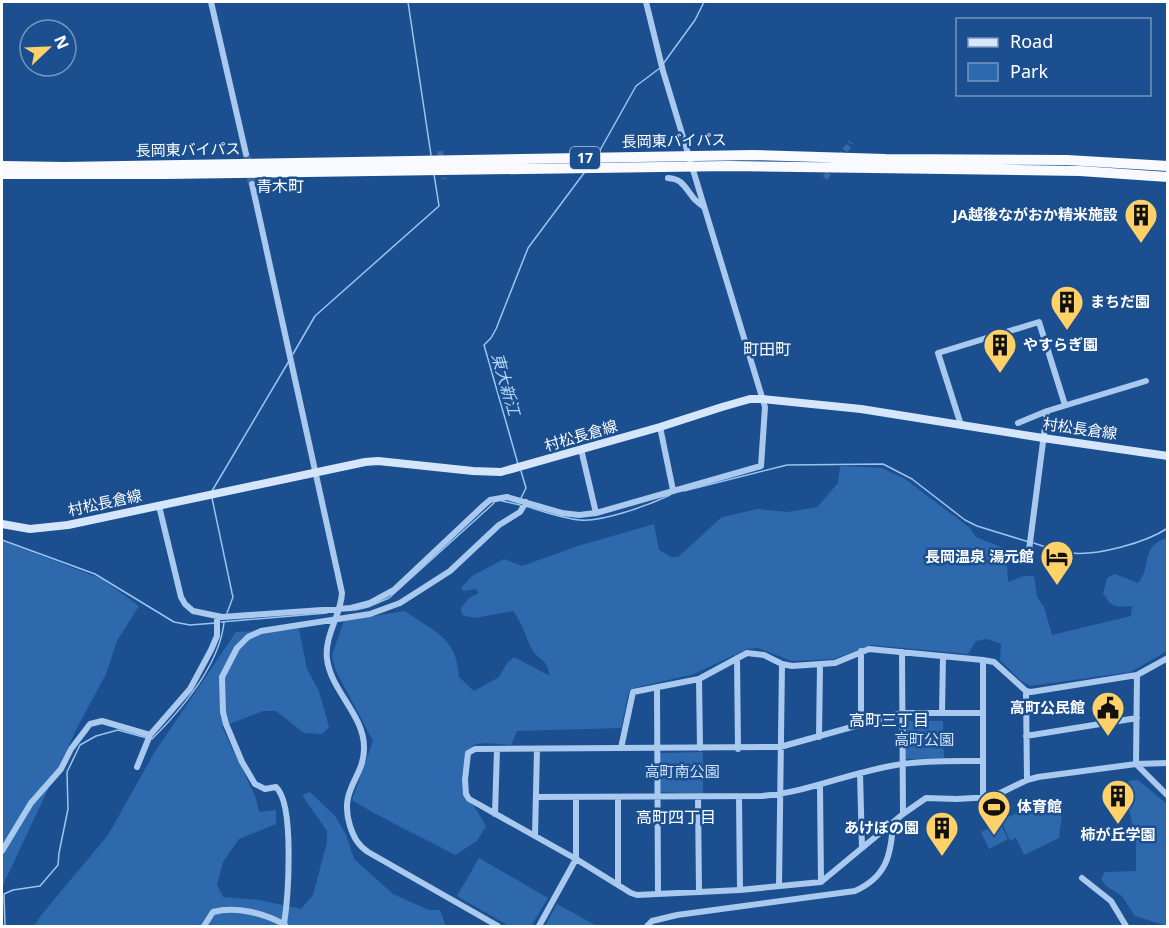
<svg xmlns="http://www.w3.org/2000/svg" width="1169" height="928" viewBox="0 0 1169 928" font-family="'Noto Sans','Noto Sans JP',sans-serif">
  <rect width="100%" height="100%" fill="#1b4f8f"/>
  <path fill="#2e69ad" d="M840 466 882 468 905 479 970 528 976 537 1006 549 1008 582 1024 576H1034L1037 597 1044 607 1052 635 1131 616 1132 606C1116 607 1111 608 1103 593L1107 578 1115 574 1138 583C1153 565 1139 547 1167 538V651L1131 672 1030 686 1020 680 1000 660 1001 644 987 639 976 641 968 654 871 645 834 659 792 661 758 648 747 649 694 674 634 688 629 691 621 728 517 731 511 745C501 745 487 742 477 744 459 748 466 786 467 801L474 806 486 826 477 841 455 855C421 836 385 821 352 800L373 741 335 669 332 655 344 621 405 611C434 632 457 637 459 677L474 691 499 677 507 663 514 657 550 676C545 655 539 662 532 649 525 636 522 622 513 611L475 618 462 615 461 608 469 598 479 593 476 589 464 591 461 588 472 576 504 559 522 566 578 546 654 524 659 550 671 557H678L722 517 758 509 788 512 817 507 838 483Z
    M2 541 102 579 139 606 117 641 106 674 77 728 2 887Z
    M299 629 307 669 319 691 329 727 322 734 304 733 276 711H263L222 727 256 798 259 812 276 810V824L239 839 223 862 217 885 223 897 259 900 301 909 313 895 327 842V831L302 795 310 792 335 816 346 835 354 859 393 894 429 910H440L446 926H34L42 914 108 835 154 753 236 632Z
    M904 721H943L944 758 904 759Z
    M703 752V794L660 792V753Z
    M1138 780 1167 804V926L1135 916 1122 896 1106 886 1101 879 1105 872 1136 871V842L1125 789 1129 781Z
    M1058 796 1061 805 1063 804 1059 838 1024 855 1016 838 1010 841 1001 820Z
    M1000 823 1008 839 989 849 981 832Z
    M479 858 548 898 531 926H509L457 896Z
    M557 904 597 926H545Z"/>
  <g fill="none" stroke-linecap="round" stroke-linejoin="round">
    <path stroke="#9cc4f0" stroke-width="1.5" d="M408 2 431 155
      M663 64 695 20 704 2
      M599 152 636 86 660 68
      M293 354 315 316 439 206 434 174
      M518 464 484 345 491 338 496 329 528 248 584 173
      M521 471 526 488 521 498
      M212 491 289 361
      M684 491 787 465 883 464 912 479 965 520 977 526 1029 542
      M212 498 232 593 233 597 227 613
      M502 501 520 505
      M525 506C543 511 561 518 580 520 603 522 649 505 670 495
      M2 540 95 574 174 622 190 625 216 623
      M1034 543C1045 547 1057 552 1070 553 1097 556 1145 543 1168 528
      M355 610 368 607 389 598 494 503
      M221 622 327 613
      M152 739C181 710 219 665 224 623
      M5 926 4 894 13 890 40 886 58 865 59 853 68 809 67 772 80 745 96 736 118 730 147 738"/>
    <path stroke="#3d69a0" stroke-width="6" stroke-dasharray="6 3" stroke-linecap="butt" d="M440 151 444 179
      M840 158 851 142
      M825 178 834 166"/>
    <path stroke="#3d69a0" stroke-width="8" stroke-dasharray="8 4" stroke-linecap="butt" d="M246 154 252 184"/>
    <path stroke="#a9c9ee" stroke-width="6" d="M211 2 246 154
      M668 178C682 179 684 186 692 196 695 201 700 204 704 207
      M252 184 342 593C341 615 324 636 327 659 331 691 364 715 364 747 365 778 338 788 350 826 354 838 358 845 368 852L498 926
      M1018 423 1047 411
      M961 425 938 353 1039 322 1065 405
      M660 427 673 490
      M581 449 596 513
      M159 506 181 597 185 604 193 611 222 617 351 608 370 603 394 590 483 506 490 500 507 497 562 513 579 515 596 513 761 466 765 407 663 71 646 2
      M1028 558 1047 411 1146 381
      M861 651V725
      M902 652 903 814
      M737 658 738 749
      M1137 675 1136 764 1168 763
      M699 679 700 748
      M657 688 658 894
      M1026 691 1027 780
      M942 713 943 656
      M983 713H902L780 747 475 749 468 753 465 780 466 794 469 799 576 859 631 893 637 895 740 890 821 882 903 814 926 798 956 799 992 797 1027 780 1038 777 1136 764 1168 796
      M1026 736 1137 718
      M819 737 820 665
      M621 748 633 692 699 679 747 653 764 655 782 664 792 666 835 663 869 649 983 660 994 662 1026 691 1031 692 1137 675 1168 658
      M137 767 150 735 190 689 211 650 217 636V617
      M860 773 862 848
      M820 786 821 882
      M536 797 762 796C811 792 855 770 903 764 929 760 956 761 983 761
      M698 797 699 892
      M739 797 740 890
      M983 798V660
      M495 814 497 749
      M535 836 537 749
      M2 851 31 803 61 769 71 749 90 724 102 721 150 735
      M1082 878 1111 901 1126 926
      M618 884V797
      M779 886 782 664
      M284 924C288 899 295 804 276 787L265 789 255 784 242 762 226 724 223 712 222 677 237 648 248 637 261 631 370 614 400 603 450 571 499 525 520 512 526 502
      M204 926 213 912C236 906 264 913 285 925
      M539 926 576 859V797
      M647 926 652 921 677 915 855 891C886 877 891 856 893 824"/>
    <path stroke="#d6e6fa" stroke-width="8" d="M2 524 30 529 68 525 365 462 378 461 473 471 501 472 660 427 722 407 750 399H762L861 409 1043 438 1168 456"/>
    <path stroke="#f8faff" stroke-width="10" d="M2 166 64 167 753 155 885 159 1067 160 1168 166
      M2 174H164L729 166 1080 171 1168 177"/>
  </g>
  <defs>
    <symbol id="building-pin" viewBox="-11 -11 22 30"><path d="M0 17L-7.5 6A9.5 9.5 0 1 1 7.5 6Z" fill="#ffd166" stroke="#1b4f8f"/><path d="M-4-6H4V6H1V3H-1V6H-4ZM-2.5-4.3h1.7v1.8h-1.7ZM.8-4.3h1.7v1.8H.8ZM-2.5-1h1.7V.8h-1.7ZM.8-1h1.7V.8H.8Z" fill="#111"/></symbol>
    <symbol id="hotel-pin" viewBox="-11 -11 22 30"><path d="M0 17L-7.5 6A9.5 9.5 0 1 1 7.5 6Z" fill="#ffd166" stroke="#1b4f8f"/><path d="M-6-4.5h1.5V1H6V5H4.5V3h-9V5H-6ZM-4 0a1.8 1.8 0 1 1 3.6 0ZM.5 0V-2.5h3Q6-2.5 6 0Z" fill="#111"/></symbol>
    <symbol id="civic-pin" viewBox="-11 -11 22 30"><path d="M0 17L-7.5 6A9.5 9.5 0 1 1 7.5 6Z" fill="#ffd166" stroke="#1b4f8f"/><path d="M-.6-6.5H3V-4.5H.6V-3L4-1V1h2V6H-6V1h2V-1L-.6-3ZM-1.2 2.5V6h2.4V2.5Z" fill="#111"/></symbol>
    <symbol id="stadium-pin" viewBox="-11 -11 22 30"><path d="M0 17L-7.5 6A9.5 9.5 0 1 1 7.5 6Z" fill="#ffd166" stroke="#1b4f8f"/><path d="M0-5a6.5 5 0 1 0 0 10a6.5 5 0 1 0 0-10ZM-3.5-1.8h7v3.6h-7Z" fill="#111"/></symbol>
  </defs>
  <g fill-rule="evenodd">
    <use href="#building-pin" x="1122" y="196" width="38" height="52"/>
    <use href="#building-pin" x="1048" y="283" width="38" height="52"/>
    <use href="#building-pin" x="981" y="326" width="38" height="52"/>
    <use href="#hotel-pin" x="1038" y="538" width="38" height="52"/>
    <use href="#civic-pin" x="1089" y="689" width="38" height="52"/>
    <use href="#building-pin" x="1099" y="777" width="38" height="52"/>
    <use href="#stadium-pin" x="975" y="788" width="38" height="52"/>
    <use href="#building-pin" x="923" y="809" width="38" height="52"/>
  </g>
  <g text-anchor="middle" stroke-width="5" stroke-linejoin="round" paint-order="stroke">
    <rect fill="#1b4f8f" stroke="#bbcadd" stroke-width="1.5" x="570" y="147" width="30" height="22" rx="4.5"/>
    <g font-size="14" font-weight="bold" fill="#fff">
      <text x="585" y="163">17</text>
    </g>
    <g font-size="15" fill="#fff" stroke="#1b4f8f">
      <text transform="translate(674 141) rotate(-1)" y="5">長岡東バイパス</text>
      <text transform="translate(188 150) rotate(-1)" y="5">長岡東バイパス</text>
      <text transform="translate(1080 429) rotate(8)" y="5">村松長倉線</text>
      <text transform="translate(581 436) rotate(-16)" y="5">村松長倉線</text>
      <text transform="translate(105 503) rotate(-12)" y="5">村松長倉線</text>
    </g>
    <g font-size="15" font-weight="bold" fill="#fff" stroke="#1b4f8f" text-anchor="end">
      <text x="1118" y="220">JA越後ながおか精米施設</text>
      <text x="1090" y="307" text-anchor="start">まちだ園</text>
      <text x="1023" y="350" text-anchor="start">やすらぎ園</text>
      <text x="1034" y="562">長岡温泉 湯元館</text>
      <text x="1085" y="713">高町公民館</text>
      <text x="1017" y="812" text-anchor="start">体育館</text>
      <text x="919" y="833">あけぼの園</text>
      <text x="1118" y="840" text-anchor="middle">柿が丘学園</text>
    </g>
    <g font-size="15" fill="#cfe3fa" stroke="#1b4f8f">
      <text x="924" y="745">高町公園</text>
      <text x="682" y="777">高町南公園</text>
    </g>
    <g font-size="16" fill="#fff" stroke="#1b4f8f">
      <text x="280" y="192">青木町</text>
      <text x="767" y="355">町田町</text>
      <text x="889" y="726">高町三丁目</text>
      <text x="676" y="823">高町四丁目</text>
    </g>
    <g font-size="16" font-style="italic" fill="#b5d3f5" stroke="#1b4f8f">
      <text transform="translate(506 384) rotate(74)" y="6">東大新江</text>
    </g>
  </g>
  <rect width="1169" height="928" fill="none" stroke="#ffffff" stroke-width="6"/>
  <rect x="956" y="18" width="195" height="78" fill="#1b4f8f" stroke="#7695bc" stroke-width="1.5"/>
  <rect x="968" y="38" width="30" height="9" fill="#d6e6fa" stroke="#7695bc" stroke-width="1.5"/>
  <text x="1010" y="48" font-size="18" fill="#ffffff">Road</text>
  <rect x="968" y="63" width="30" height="18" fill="#2e69ad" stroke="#7695bc" stroke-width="1.5"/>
  <text x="1010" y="78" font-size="18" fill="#ffffff">Park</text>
  <g transform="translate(48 48) rotate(67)"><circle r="28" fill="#1b4f8f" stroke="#7695bc" stroke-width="1.5"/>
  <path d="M0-4.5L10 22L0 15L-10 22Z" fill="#ffd166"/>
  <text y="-9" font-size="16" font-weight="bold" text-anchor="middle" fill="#ffffff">N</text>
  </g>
</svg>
